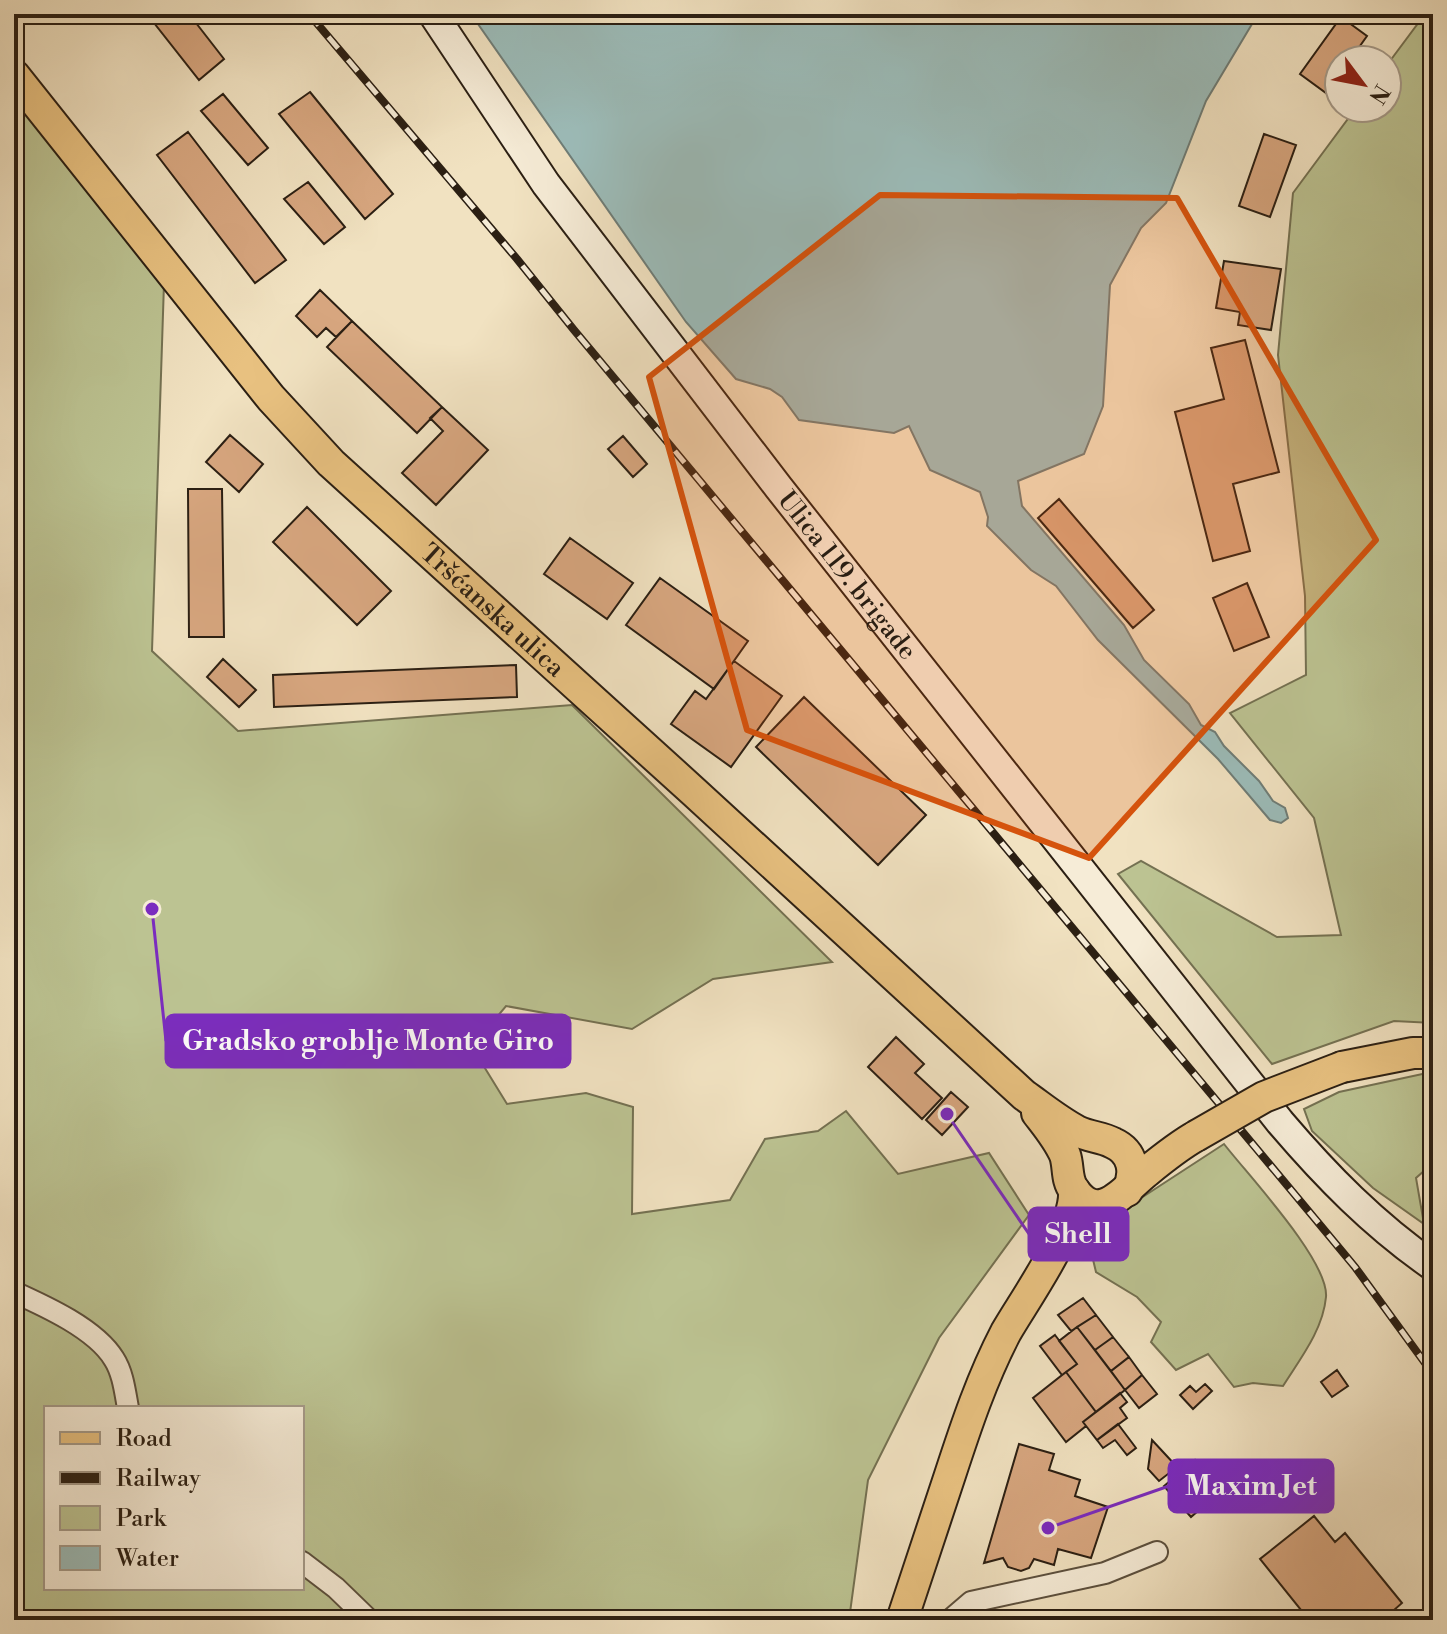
<svg xmlns="http://www.w3.org/2000/svg" width="1447" height="1634" viewBox="0 0 1447 1634" font-family="'Libre Bodoni',serif">
  <rect width="100%" height="100%" fill="#f1e2c1"/>
  <filter id="stains"><feTurbulence type="fractalNoise" baseFrequency=".0025" numOctaves="4"/><feColorMatrix values="0 0 0 0 .2 0 0 0 0 .09 0 0 0 0 .02 0 0 0 .5 -.17"/></filter>
  <radialGradient id="worn" r=".72"><stop offset=".6" stop-color="#630" stop-opacity="0"/><stop offset="1" stop-color="#630" stop-opacity=".3"/></radialGradient>
  <path fill="#bcc392" stroke="#747152" stroke-width="2" fill-rule="evenodd" d="M1425 14H1433V1023L1394 1021 1272 1064 1118 874 1141 861 1277 937 1341 935 1314 818 1230 713 1306 675 1305 596 1278 355 1293 193 1356 108H1387V65Z
    M14 97 164 283 152 651 238 731 572 705 832 962 713 979 632 1029 506 1006 472 1047 507 1104 586 1093 633 1107 632 1214 730 1200 765 1139 818 1131 846 1111 898 1174 989 1153 1029 1215 939 1338 868 1480 849 1620H14ZM46 1408H302V1588H46Z
    M1427 1073H1433V1163L1416 1178 1424 1224 1373 1188 1312 1131 1304 1109 1339 1092Z
    M1224 1144C1248 1175 1329 1261 1326 1297 1323 1330 1300 1359 1283 1386L1253 1383 1234 1387 1208 1354 1176 1370 1151 1342 1161 1322 1137 1297 1096 1272 1090 1247 1135 1202Z"/>
  <path fill="#9cbcb9" stroke="#6f7d77" stroke-width="2" d="M471 14H1258L1206 101 1166 203 1141 228 1110 285 1103 406 1084 454 1018 481 1022 506 1124 625 1144 660 1189 704 1201 725 1215 732 1224 746 1259 781 1273 801 1285 808 1288 818 1281 823 1270 820 1218 759 1098 640 1056 586 1031 570 987 526 988 517 980 492 930 470 909 426 894 433 799 420 782 397 770 389 736 379 686 322Z"/>
  <path fill="#d7a67f" stroke="#2b1f13" stroke-width="2" d="M147 14H189L224 59 199 80Z
    M1341 17 1367 36 1350 60H1339V75L1326 93 1300 74Z
    M310 92 393 194 365 219 279 114Z
    M223 94 268 148 248 165 201 111Z
    M188 132 286 260 255 283 157 155Z
    M1264 134 1296 145 1270 217 1239 206Z
    M308 182 345 227 324 244 284 199Z
    M1224 261 1281 269 1271 330 1238 325 1240 312 1216 308Z
    M320 290 352 321 336 337 326 328 317 337 296 316Z
    M352 321 442 407 417 433 327 347Z
    M1245 340 1279 472 1233 484 1250 551 1213 561 1175 412 1224 399 1211 348Z
    M442 407 488 450 436 505 402 473 443 431 430 418Z
    M230 435 263 464 239 492 206 462Z
    M623 436 647 464 633 477 608 449Z
    M188 489H222L224 637H189Z
    M1059 499 1154 610 1133 628 1038 518Z
    M307 507 391 591 357 625 273 542Z
    M570 538 633 583 607 619 544 574Z
    M660 578 748 641 714 689 626 625Z
    M1247 583 1269 637 1234 651 1213 598Z
    M223 659 256 690 239 707 207 677Z
    M734 661 782 696 731 767 671 724 695 691 706 699Z
    M516 665 517 697 274 707 273 675Z
    M804 697 926 815 878 865 756 747Z
    M896 1037 924 1064 915 1073 942 1098 922 1119 868 1067Z
    M951 1092 968 1107 942 1135 926 1120Z
    M1083 1298 1096 1315 1071 1331 1058 1315Z
    M1096 1315 1113 1337 1095 1350 1077 1327Z
    M1077 1327 1125 1390 1096 1412 1066 1372 1077 1364 1059 1341Z
    M1055 1335 1077 1364 1062 1375 1040 1346Z
    M1113 1337 1129 1357 1111 1371 1095 1350Z
    M1129 1357 1142 1375 1125 1390 1111 1371Z
    M1337 1370 1348 1386 1332 1397 1321 1382Z
    M1066 1372 1096 1412 1083 1422 1086 1426 1066 1442 1033 1398Z
    M1142 1375 1157 1394 1139 1408 1125 1390Z
    M1205 1384 1212 1391 1193 1409 1180 1395 1190 1386 1196 1392Z
    M1120 1393 1127 1402 1120 1408 1127 1418 1097 1440 1083 1422Z
    M1118 1424 1136 1448 1127 1455 1115 1440 1103 1448 1097 1440Z
    M1152 1440 1177 1467 1159 1481 1148 1469Z
    M1019 1444 1054 1454 1049 1470 1080 1480 1075 1496 1108 1507 1091 1558 1058 1549 1054 1565 1034 1559 1029 1568 1021 1571 1008 1567 1003 1558 984 1563Z
    M1195 1460 1215 1485 1207 1491 1213 1498 1191 1517 1164 1486Z
    M1314 1516 1335 1542 1345 1533 1402 1603 1394 1610 1402 1620H1309L1260 1559Z"/>
  <g fill="none" stroke-linecap="round" stroke-linejoin="round">
    <defs>
      <path id="minor" d="M14 1292C45 1306 96 1329 114 1359 123 1373 125 1392 128 1408
        M302 1562 336 1588 369 1620
        M950 1620 971 1602 1105 1573 1157 1552"/>
      <g id="secondary">
        <path id="s1" d="M433 14 546 184 779 488 1280 1122C1326 1176 1374 1225 1433 1266"/>
      </g>
      <g id="primary">
        <path id="s2" d="M14 75 271 398 331 463 694 792 1024 1095C1041 1107 1058 1121 1077 1131 1089 1137 1102 1137 1113 1143 1133 1152 1137 1173 1127 1191"/>
        <path d="M1342 1067 1413 1053H1433"/>
        <path d="M1037 1113C1047 1126 1058 1139 1065 1155 1069 1167 1066 1180 1074 1190 1099 1226 1125 1189 1145 1173 1161 1160 1178 1146 1196 1136"/>
        <path d="M902 1620C918 1572 934 1523 950 1475 966 1426 982 1378 1006 1332 1025 1299 1077 1227 1074 1190"/>
      </g>
    </defs>
    <use href="#minor" stroke="#5c503e" stroke-width="24"/>
    <use href="#secondary" stroke="#2b1f13" stroke-width="32"/>
    <use href="#primary" stroke="#2b1f13" stroke-width="34"/>
    <use href="#minor" stroke="#f6ecd7" stroke-width="20"/>
    <use href="#secondary" stroke="#f6ecd7" stroke-width="28"/>
    <use href="#primary" stroke="#e8c180" stroke-width="30"/>
    <defs>
      <path id="rail" d="M309 14 517 259 574 330 1311 1214 1355 1267 1433 1374"/>
    </defs>
    <use href="#rail" stroke="#2b1f13" stroke-width="8"/>
    <use href="#rail" stroke="#f6ecd7" stroke-width="5" stroke-dasharray="15" stroke-linecap="butt"/>
    <defs>
      <path id="primary-bridge" d="M1196 1136 1264 1097 1342 1067"/>
    </defs>
    <use href="#primary-bridge" stroke="#2b1f13" stroke-width="34" stroke-linecap="butt"/>
    <use href="#primary-bridge" stroke="#e8c180" stroke-width="30"/>
  </g>
  <path fill="#d5530d" fill-opacity="0.2" stroke="#d5530d" stroke-width="6" stroke-linejoin="round" d="M880 195 1177 198 1376 540 1089 858 747 730 649 377Z"/>
  <g text-anchor="middle" stroke-width="6" stroke-linejoin="round" paint-order="stroke">
    <g font-size="26" fill="#2b1f13" stroke="#f6ecd7">
      <text dy="9" stroke="none"><textPath href="#s1" startOffset="698">Ulica 119. brigade</textPath></text>
      <text dy="9" stroke="none"><textPath href="#s2" startOffset="720">Tršćanska ulica</textPath></text>
    </g>
  </g>
  <path fill="none" stroke="#7b2cbf" stroke-width="3" d="M152 909L166 1041M947 1114L1029 1234M1048 1528L1169 1486"/>
  <g fill="#7b2cbf" stroke="#f6ecd7" stroke-width="3">
    <circle cx="152" cy="909" r="8"/>
    <circle cx="947" cy="1114" r="8"/>
    <circle cx="1048" cy="1528" r="8"/>
  </g>
  <g fill="#7b2cbf" stroke="#7b2cbf" stroke-width="3">
    <rect x="166" y="1015" width="404" height="52" rx="8"/>
    <rect x="1029" y="1208" width="99" height="52" rx="8"/>
    <rect x="1169" y="1460" width="164" height="52" rx="8"/>
  </g>
  <g font-size="28" text-anchor="middle" font-weight="bold" fill="#fff">
    <text x="368" y="1050">Gradsko groblje Monte Giro</text>
    <text x="1078" y="1243">Shell</text>
    <text x="1251" y="1495">Maxim Jet</text>
  </g>
  <rect width="1447" height="1634" fill="none" stroke="#f1e2c1" stroke-width="48"/>
  <rect x="16" y="16" width="1415" height="1602" fill="none" stroke="#2b1f13" stroke-width="4"/>
  <rect x="24" y="24" width="1399" height="1586" fill="none" stroke="#2b1f13" stroke-width="2"/>
  <rect x="44" y="1406" width="260" height="184" fill="#f6ecd7" stroke="#a59a89" stroke-width="2"/>
  <rect x="60" y="1432" width="40" height="12" fill="#e8c180" stroke="#a59a89" stroke-width="2"/>
  <text x="116" y="1446" font-size="24" fill="#2b1f13">Road</text>
  <rect x="60" y="1472" width="40" height="12" fill="#2b1f13" stroke="#a59a89" stroke-width="2"/>
  <text x="116" y="1486" font-size="24" fill="#2b1f13">Railway</text>
  <rect x="60" y="1506" width="40" height="24" fill="#bcc392" stroke="#a59a89" stroke-width="2"/>
  <text x="116" y="1526" font-size="24" fill="#2b1f13">Park</text>
  <rect x="60" y="1546" width="40" height="24" fill="#9cbcb9" stroke="#a59a89" stroke-width="2"/>
  <text x="116" y="1566" font-size="24" fill="#2b1f13">Water</text>
  <g transform="translate(1363 84) rotate(122)"><circle r="38" fill="#f6ecd7" stroke="#a59a89" stroke-width="2"/>
  <path d="M0-6L14 30L0 20L-14 30Z" fill="#8f2418"/>
  <text y="-12" font-size="22" font-weight="bold" text-anchor="middle" fill="#2b1f13">N</text>
  </g>
  <rect width="100%" height="100%" filter="url(#stains)"/>
  <rect width="100%" height="100%" fill="url(#worn)"/>
</svg>
